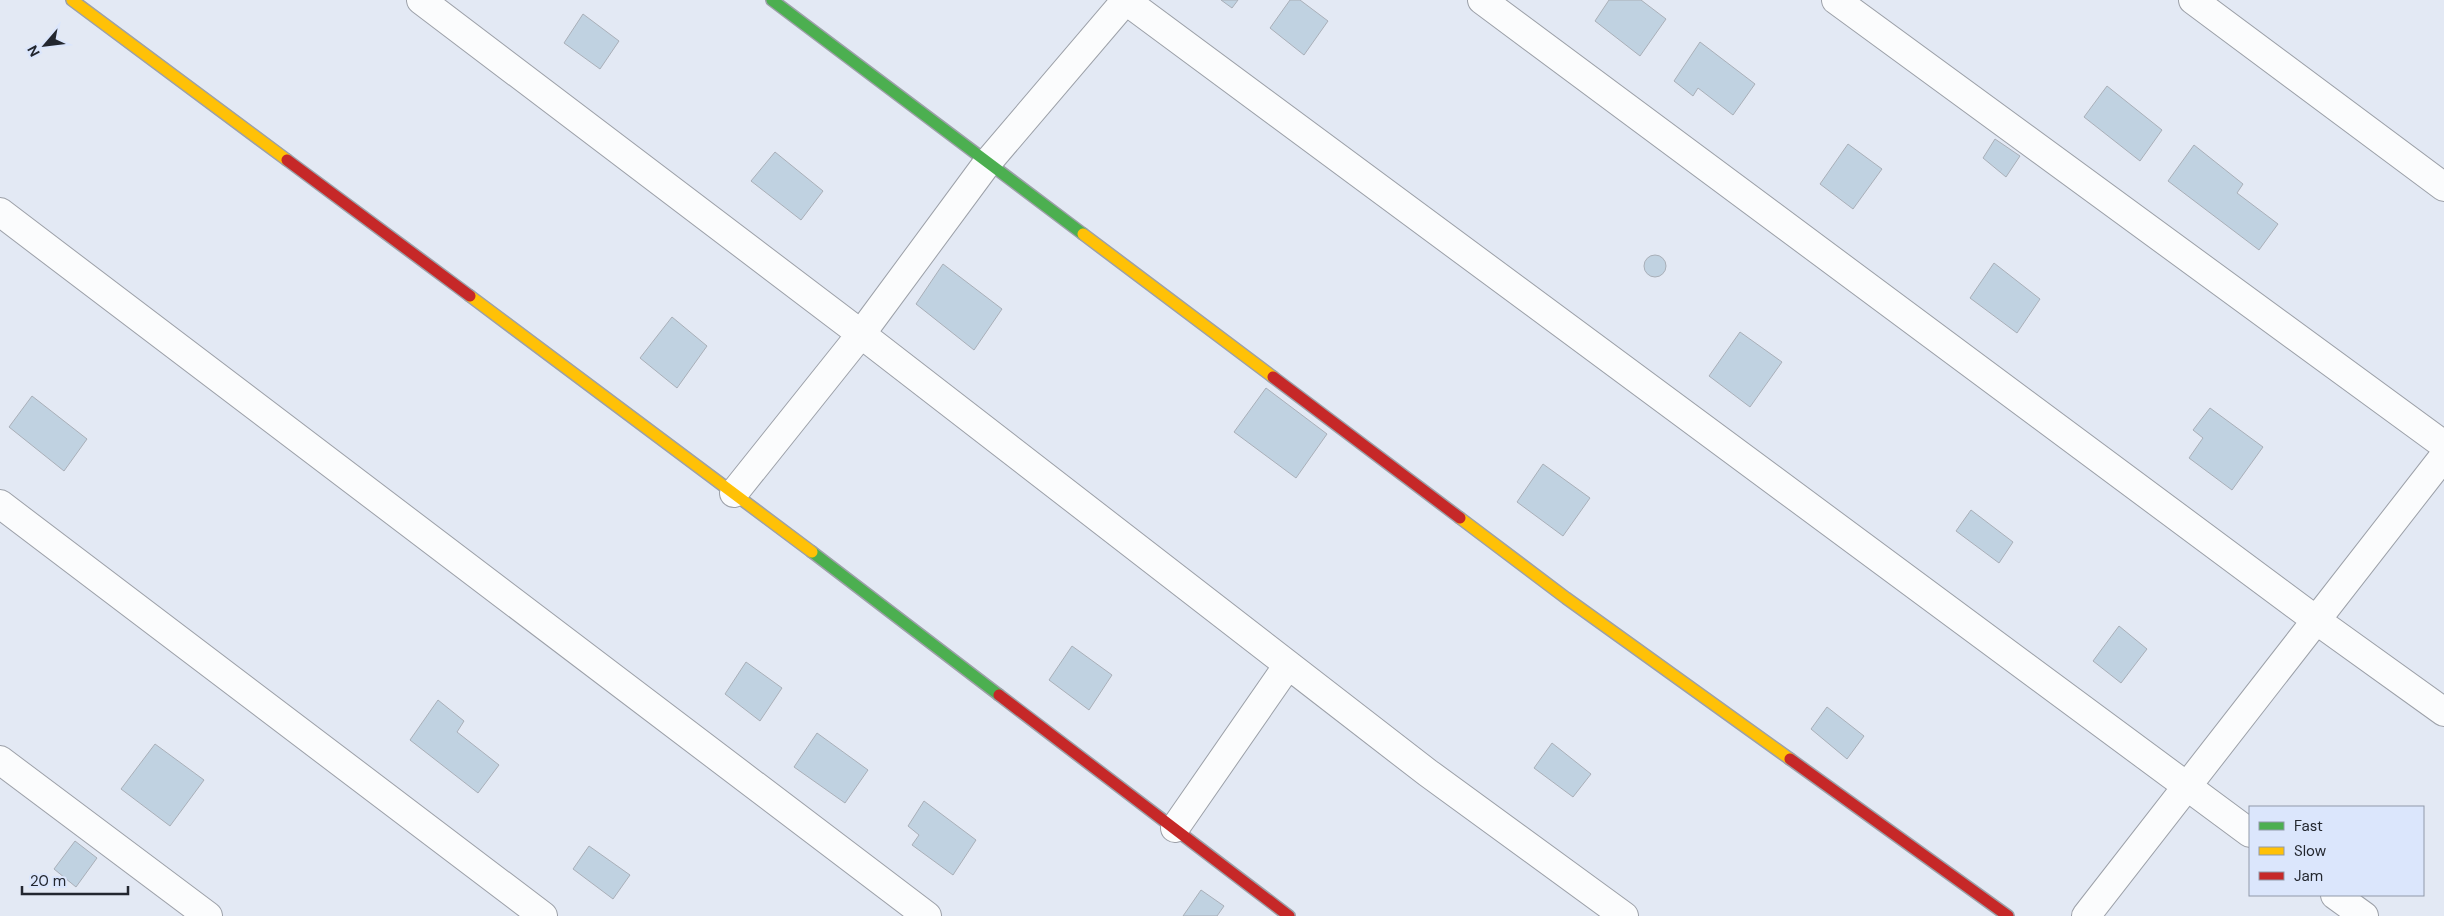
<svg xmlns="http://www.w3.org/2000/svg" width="2444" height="916" viewBox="0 0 2444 916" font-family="'DM Sans',sans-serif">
  <rect width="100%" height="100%" fill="#e3e9f4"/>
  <path fill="#c0d2e1" stroke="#a9afb8" d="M1221 0H1238L1232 8Z
    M1290 0H1300L1328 21 1304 55 1270 28Z
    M1609 0H1641L1666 19 1640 56 1595 21Z
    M583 14 619 41 600 69 564 43Z
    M1700 42 1755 84 1733 115 1698 88 1693 96 1674 81Z
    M2107 86 2162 130 2140 161 2084 117Z
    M1995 139 2020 156 2006 177 1983 158Z
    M1848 144 1882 169 1853 209 1820 184Z
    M2194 145 2243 184 2237 193 2278 224 2259 250 2168 181Z
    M775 152 823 191 801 220 751 181Z
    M1644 266a11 11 0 1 1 22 0a11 11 0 1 1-22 0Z
    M1994 263 2040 299 2017 333 1970 298Z
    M943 264 1002 309 974 350 916 304Z
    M672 317 707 346 677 388 640 358Z
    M1740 332 1782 362 1750 407 1709 376Z
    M1266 388 1327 434 1296 478 1234 432Z
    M32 396 87 439 64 471 9 427Z
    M2210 408 2263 447 2232 490 2189 458 2203 438 2193 430Z
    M1543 464 1590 498 1563 536 1517 502Z
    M1971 510 2013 542 1999 563 1956 531Z
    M2119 626 2147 649 2121 683 2093 661Z
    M1072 646 1112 675 1089 710 1049 680Z
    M746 662 782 688 760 721 725 694Z
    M438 700 464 721 457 732 499 765 478 793 410 740Z
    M1827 707 1864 736 1847 759 1811 729Z
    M817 733 868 770 845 803 794 767Z
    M1552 743 1591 774 1573 797 1534 768Z
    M155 744 204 780 170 826 121 789Z
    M924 801 976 840 953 875 912 845 919 835 908 826Z
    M75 841 97 858 76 887 54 869Z
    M589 846 630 875 613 899 573 869Z
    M1201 890 1224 906 1217 916H1183Z"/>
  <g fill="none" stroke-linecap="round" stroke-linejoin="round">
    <defs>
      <path id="street" d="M421 0 861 334 1428 773 1624 916
        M1125 0 2250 833
        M1482 0 2316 620 2444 712
        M1836 0 2444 445
        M2193 0 2444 187
        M0 212 927 916
        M734 493 861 334 988 162 1126 0
        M0 504 543 916
        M0 760 208 916
        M1175 828 1288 665
        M2335 895 2364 916
        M2086 916 2444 456"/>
      <path id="fast" d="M772 0 1083 234
        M812 552 999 695"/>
      <path id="slow" d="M72 0 287 160
        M1083 234 1273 377
        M470 296 812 552
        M1460 518 1566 598 1790 759"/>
      <path id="jam" d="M287 160 470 296
        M1273 377 1460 518
        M999 695 1289 916
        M1790 759 2008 916"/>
    </defs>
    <use href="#street" stroke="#9ca0a8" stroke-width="30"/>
    <use href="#fast" stroke="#9ca0a8" stroke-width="14"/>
    <use href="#slow" stroke="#9ca0a8" stroke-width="14"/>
    <use href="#jam" stroke="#9ca0a8" stroke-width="14"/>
    <use href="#street" stroke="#fbfcfd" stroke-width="28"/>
    <use href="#fast" stroke="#4caf50" stroke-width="11"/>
    <use href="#slow" stroke="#ffc107" stroke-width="11"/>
    <use href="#jam" stroke="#c62828" stroke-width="11"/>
  </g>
  <rect x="2249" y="806" width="175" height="90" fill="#dbe6fc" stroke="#919aaa"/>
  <rect x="2259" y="822" width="25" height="8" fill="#4caf50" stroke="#919aaa"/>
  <text x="2294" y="831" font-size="15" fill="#23272f">Fast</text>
  <rect x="2259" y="847" width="25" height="8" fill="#ffc107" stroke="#919aaa"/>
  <text x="2294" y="856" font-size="15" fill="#23272f">Slow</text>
  <rect x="2259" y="872" width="25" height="8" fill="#c62828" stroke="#919aaa"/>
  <text x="2294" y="881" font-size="15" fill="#23272f">Jam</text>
  <g transform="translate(45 45) rotate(242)" stroke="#dbe6fc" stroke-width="4" paint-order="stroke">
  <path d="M0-4L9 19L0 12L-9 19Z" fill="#23272f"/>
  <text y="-8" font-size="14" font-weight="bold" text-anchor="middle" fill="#23272f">N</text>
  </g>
  <path d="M22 886v8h106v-8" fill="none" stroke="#23272f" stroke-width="2.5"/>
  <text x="30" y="886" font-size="15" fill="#23272f" stroke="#dbe6fc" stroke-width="4" paint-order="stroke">20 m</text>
</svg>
